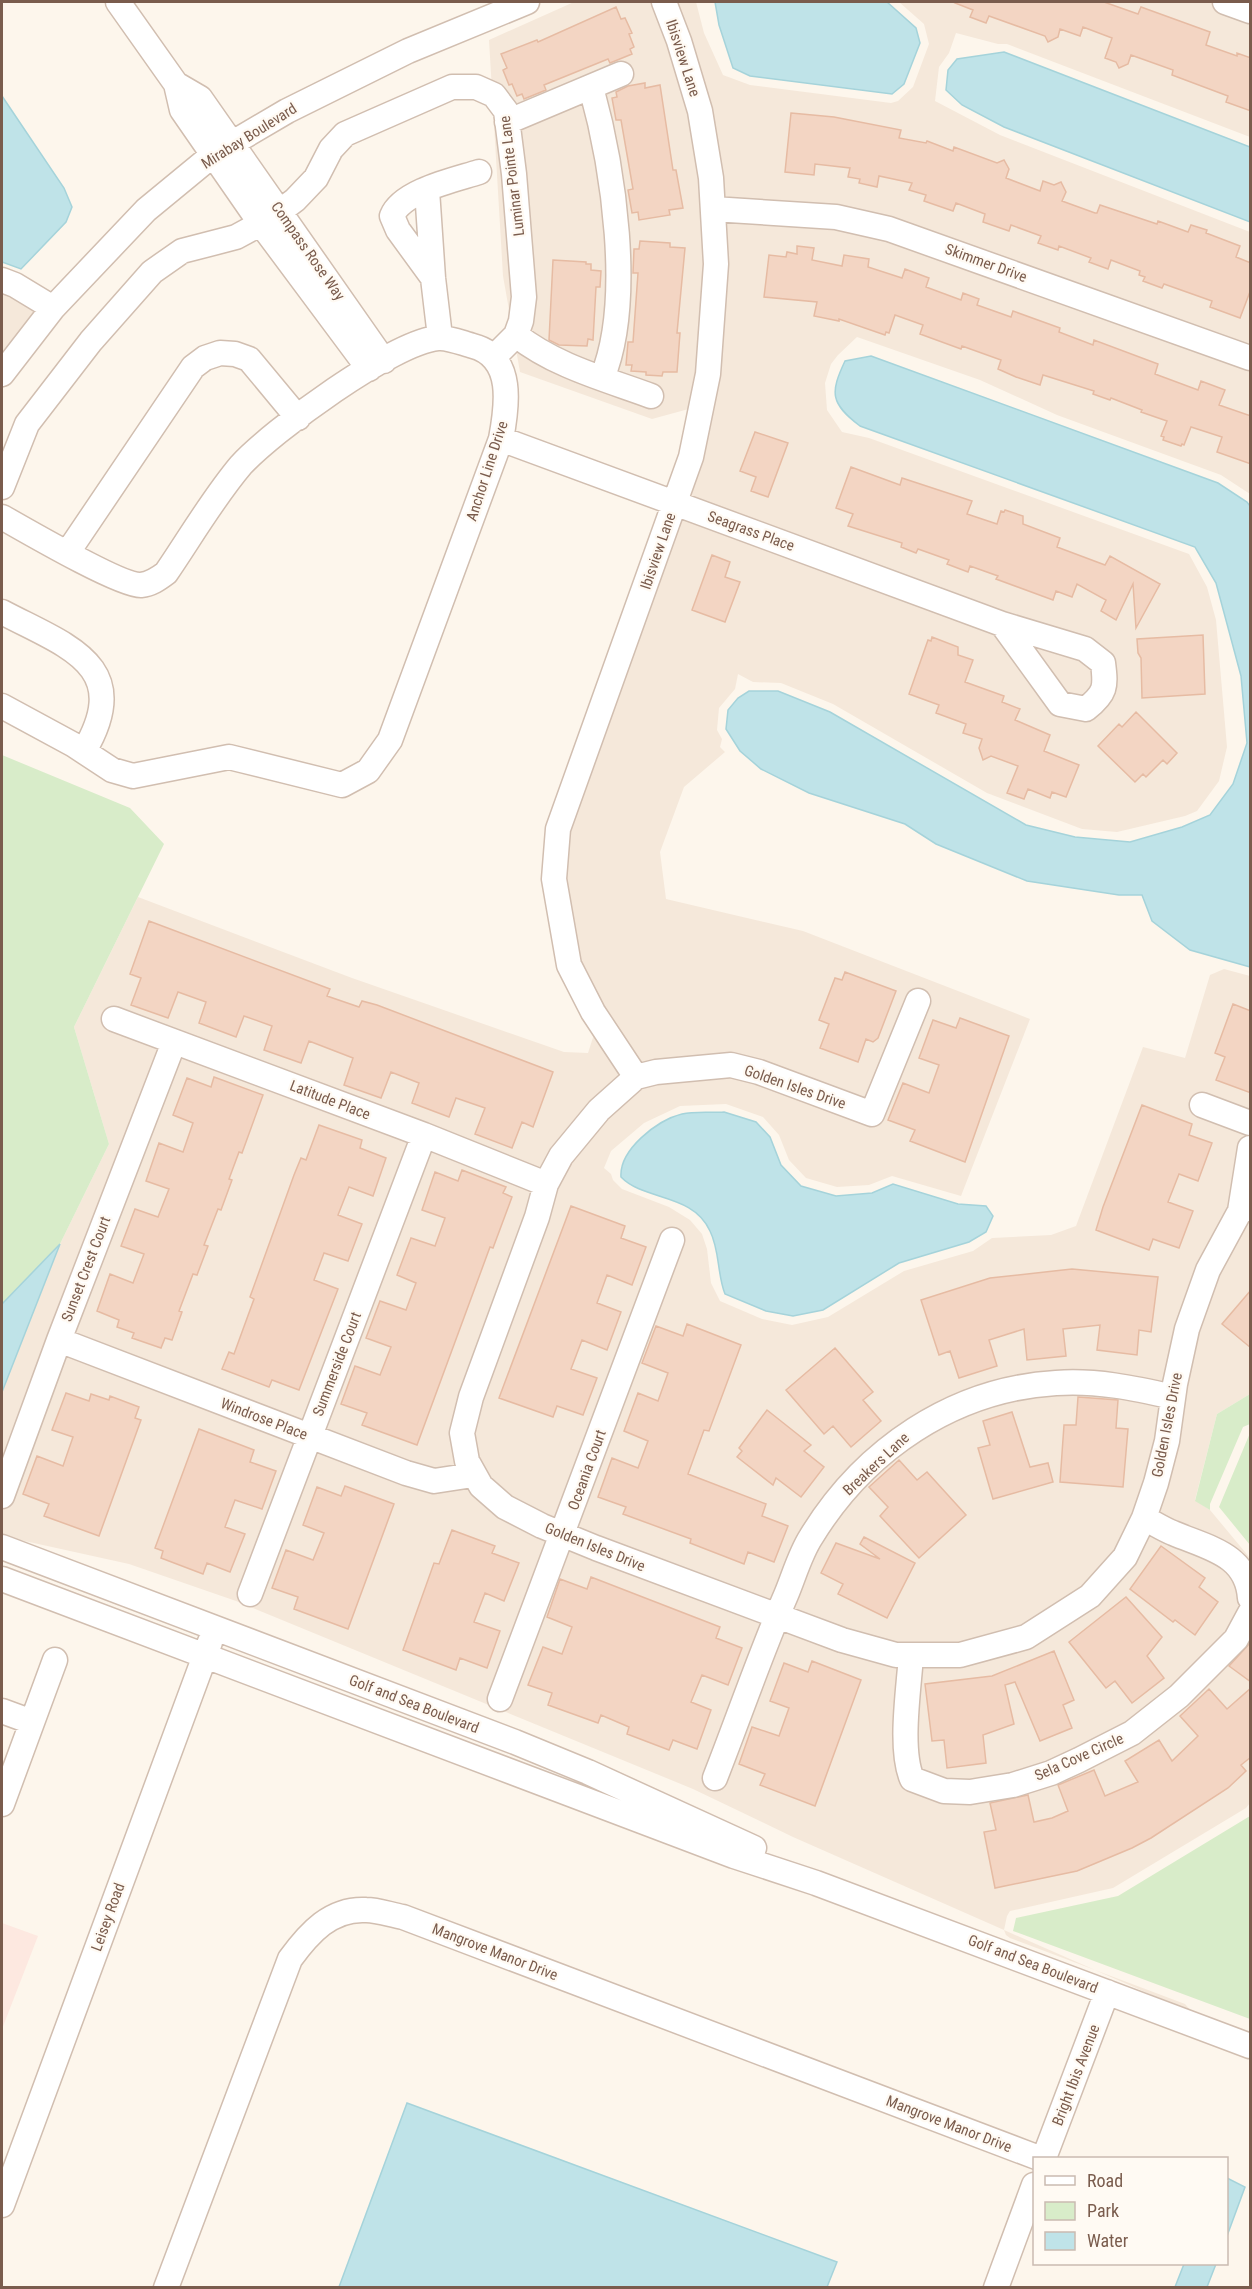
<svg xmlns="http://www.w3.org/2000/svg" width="1252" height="2289" viewBox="0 0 1252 2289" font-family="'Roboto Condensed',sans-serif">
  <rect width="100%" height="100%" fill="#fdf6ec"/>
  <path fill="#f5e8da" d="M574 2H696L704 33 723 75 750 85 891 103 898 101 913 87 929 44 924 24 899 2H1250V137L1007 44H998L956 33 949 53 939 67 935 101 1000 135 1250 232V494L1221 475 1057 415 980 380 857 337 838 355 831 364 825 383 827 410 842 432 869 438 1189 554 1207 587 1216 620 1227 747 1219 781 1197 811 1185 816 1117 832 1082 829 987 793 833 704 781 683 753 682 738 674 735 689 719 708 717 730 722 739 720 747 725 752 684 787 660 852 666 899 803 931 1030 1019 961 1196 892 1176 869 1185 837 1187 806 1178 789 1160 779 1135 763 1117 726 1104 680 1106 644 1123 611 1151 604 1168 611 1174 613 1180 622 1189 669 1207 690 1220 702 1234 707 1249 711 1283 720 1301 762 1319 792 1325 828 1317 904 1271 973 1251 992 1238 1051 1235 1076 1226 1143 1047 1185 1058 1210 975 1224 969 1250 976V1394L1217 1414 1195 1500 1210 1510 1250 1558V1803L1246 1808 1113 1888 1010 1911 1007 1916 1004 1930 1095 1970 1185 2004 1193 2013 1095 1970 1010 1938 1006 1935 1004 1930 793 1837 693 1789 236 1601 129 1564 2 1536V1392L60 1244 109 1144 74 1027 138 897 352 978 564 1052 588 1053 598 1022 562 936 558 838 696 407 652 419 520 372 503 276 489 40Z
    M2 271 41 317 2 374Z"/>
  <path fill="#fde8e0" d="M2 1923 38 1936 2 2029Z"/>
  <path fill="#d8ecc9" d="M2 755 130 808 164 844 74 1027 109 1144 60 1244 2 1304Z
    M1250 1394V1424L1243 1427 1210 1504V1510L1195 1501 1217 1414Z
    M1250 1433V1545L1219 1507Z
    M1250 1816V2019L1013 1931 1016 1918 1118 1896Z"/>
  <path fill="#bfe3e8" stroke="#a5d3da" stroke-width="1.5" d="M715 2H887L916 28 920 43 904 84 892 94 750 76 733 68 719 25Z
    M1004 52 1250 147V222L1004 127 962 105 946 90 948 70 957 59Z
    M2 96 64 188 72 207 66 222 21 269 2 262Z
    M871 356 1218 483 1247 502 1250 506V967L1190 950 1152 921 1142 895H1119L1027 881 936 844 905 824 809 793 761 769 740 751 726 729 728 710 738 698 749 691H778L830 712 1026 825 1075 837 1130 842 1182 827 1210 815 1233 784 1247 743 1241 676 1216 583 1195 547 860 426C830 403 830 393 845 361Z
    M724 1112 756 1122 770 1137 781 1165 801 1186 836 1196 872 1193 893 1184 958 1204 986 1206 993 1216 986 1232 969 1242 899 1263 823 1310 793 1316 766 1311 725 1294C717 1274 720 1251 710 1231 693 1193 644 1201 621 1177 619 1150 657 1120 682 1114 695 1111 711 1113 724 1112Z
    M60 1244 2 1392V1304Z
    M407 2103 837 2262 827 2287H339Z
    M1227 2178 1245 2187 1227 2236Z
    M1184 2264H1216L1207 2287H1175Z"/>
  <path fill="#f3d5c3" stroke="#e6bba3" stroke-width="1.5" d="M956 2H1104L1138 14 1141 7 1210 32 1206 45 1237 56V53L1251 58V111L1226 102 1228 96 1172 75 1173 70 1131 55 1128 64 1119 68 1116 62 1105 58 1112 38 1083 27 1080 36 1060 29 1058 37 1048 42 1045 36 989 16 986 23 970 17 973 10 955 3Z
    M616 7 621 19 625 18 632 33 629 34 634 47 630 49 632 54 610 63 608 59 544 85 546 90 524 99 522 94 517 96 512 84 509 85 503 70 507 68 501 54 537 40 538 42Z
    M645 83V88L660 85 673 170H676L683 208 669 210 670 215 639 220 638 212 632 213 628 190 633 189 621 120H616L612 98 617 97 616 92 628 86Z
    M791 113 834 117 901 130 899 138 926 143 927 141 953 151 954 147 997 163 1004 160 1009 169 1006 178 1040 191 1043 181 1054 185 1061 182 1066 192 1062 201 1095 213H1097L1100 205 1157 224 1158 221 1188 232 1191 225 1207 230 1206 233 1240 246 1236 257 1251 263V289L1240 318 1210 307 1212 301 1164 284 1162 288 1143 281 1145 277 1139 275 1140 271 1111 260 1108 269 1089 262 1091 258 1059 246 1058 250 1038 243 1041 236 1011 225 1009 231 983 222 985 214 956 203 953 211 924 201 926 195 909 190 912 183 879 176 877 187 859 183 860 179 848 177 850 168 815 164 814 175 785 172Z
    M640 241 670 243V247L685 248 677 333H680L677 372H663L662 376 646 375V372L631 371 632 365H626L628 342H633L638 273H633L634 249H639Z
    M797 246 814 248 812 260 842 266 844 255 869 259 868 267 902 278 905 269 929 278 926 287 961 300 963 293 979 299 977 305 1011 317 1013 311 1060 328 1059 332 1093 345 1094 340 1158 364 1155 374 1198 390 1201 381 1225 390 1219 405 1251 416V464L1217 452 1222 437 1191 427 1184 445 1182 444 1181 446 1163 440 1164 437 1161 436 1167 421 1141 412 1142 410 1111 398 1110 400 1093 394 1094 391 1043 375 1040 385 1016 377 998 369 1001 360 962 346 961 349 920 334 923 325 895 315 889 333 886 332 885 335 839 319V321L814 316 817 302 764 297 769 255 786 257 787 252 797 254Z
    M553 260 586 262V264H591V270L601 271 600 287H596L593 340 588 339 587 346 559 345 549 340Z
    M755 432 788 443 768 497 751 491 756 477 740 471Z
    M851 467 900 485 902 478 972 501 967 514 997 524 1001 511 1004 512 1005 510 1023 516V524L1060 538 1057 547 1105 565 1110 556 1160 584 1136 628 1133 584 1116 620 1101 611 1106 600 1077 584 1072 597 1056 591 1053 600 996 579 998 576 970 566 968 572 947 564 949 560 918 549 916 553 901 547 902 543 848 526 853 514 836 508Z
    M712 555 730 562 725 577 740 582 725 622 692 610Z
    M1203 635 1205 694 1142 698 1141 658 1138 653 1137 639Z
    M932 637 958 647V655L973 660 965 682 1004 696 1002 702 1020 709 1015 720 1050 735 1044 751 1079 765 1066 797 1052 792 1050 798 1028 789 1024 799 1007 793 1018 766 991 756 983 760 979 748 982 739 963 733 966 724 936 713 939 705 909 694 928 640 931 641Z
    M1136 712 1177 753 1167 764 1163 760 1146 777 1143 774 1135 782 1098 746 1119 724 1122 727Z
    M149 921 330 989 327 996 359 1007 362 1001 377 1005 553 1072 533 1127 522 1122 512 1148 475 1134 485 1108 456 1098 449 1117 412 1103 419 1083 391 1072 381 1098 344 1085 353 1058 309 1041 301 1063 264 1050 272 1026 244 1016 236 1037 199 1023 206 1002 178 992 168 1018 131 1005 141 978 130 974Z
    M845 972 896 991 878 1038 873 1042 866 1039 858 1062 820 1048 829 1024 819 1020 835 978 842 980Z
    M1233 1004 1251 1011V1093L1216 1080 1225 1057 1215 1053Z
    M960 1018 1009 1036 965 1162 910 1141 915 1130 888 1120 903 1083 929 1093 939 1065 919 1058 933 1020 956 1028Z
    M214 1077 263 1095 242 1153 239 1152 229 1179 232 1180 221 1210 218 1209 204 1245 208 1246 197 1275 193 1274 179 1311 182 1312 172 1340 165 1338 161 1348 132 1338 134 1333 117 1327 119 1320 97 1311 110 1274 133 1283 144 1254 121 1246 135 1209 158 1217 169 1189 146 1181 159 1143 183 1152 193 1123 173 1115 187 1078 211 1087Z
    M1142 1105 1192 1124 1189 1135 1212 1143 1198 1181 1179 1174 1168 1202 1193 1211 1179 1248 1153 1239 1149 1250 1096 1230 1103 1207Z
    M319 1125 362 1140 360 1148 386 1158 373 1196 349 1187 338 1215 362 1224 348 1261 324 1253 314 1280 338 1289 299 1390 272 1380 269 1387 222 1369 229 1352 234 1354 254 1299 250 1297 294 1175 301 1158 306 1160Z
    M462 1170 506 1187 503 1193 512 1197 493 1248 490 1247 417 1445 362 1425 367 1413 341 1404 355 1366 380 1375 391 1347 366 1338 380 1301 406 1310 416 1283 397 1275 411 1238 435 1246 445 1218 422 1210 435 1172 458 1181Z
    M571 1206 625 1226 621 1238 646 1247 632 1285 607 1275 597 1303 621 1312 607 1350 582 1340 571 1369 597 1378 583 1415 557 1406 553 1417 499 1398Z
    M1072 1269 1158 1277 1151 1332 1139 1330 1137 1355 1097 1350 1100 1325 1063 1329 1066 1356 1027 1360 1024 1329 989 1340 997 1366 959 1378 950 1351 939 1355 921 1300 990 1278Z
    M1251 1290V1348L1222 1324Z
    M687 1324 741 1345 709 1431 704 1430 688 1474 766 1504 762 1516 788 1526 774 1562 748 1552 744 1564 690 1543 691 1539 623 1514 626 1507 598 1497 612 1458 638 1468 648 1441 624 1431 638 1393 658 1401 668 1373 642 1363 656 1326 683 1336Z
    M835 1348 873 1392 863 1400 881 1421 851 1447 833 1426 824 1434 786 1390Z
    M66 1393 89 1401 91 1394 109 1400 110 1396 139 1407 135 1418 141 1420 99 1536 44 1516 49 1504 23 1494 37 1456 63 1466 73 1437 52 1430Z
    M1078 1397 1118 1400 1116 1428 1128 1429 1123 1487 1060 1482 1064 1425H1076Z
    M767 1410 811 1445 804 1451 824 1467 801 1497 776 1478 773 1485 737 1457 742 1451 739 1448Z
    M1012 1412 1030 1467 1048 1463 1053 1482 993 1499 978 1448 990 1445 983 1421Z
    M199 1429 254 1450 250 1462 276 1471 262 1509 235 1500 225 1527 245 1534 230 1572 207 1563 203 1574 161 1558 163 1551 155 1548Z
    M899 1460 917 1480 927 1472 966 1515 919 1558 880 1516 888 1507 869 1487Z
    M345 1486 394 1504 348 1629 294 1609 298 1597 272 1588 286 1550 313 1560 324 1533 303 1525 317 1487 341 1496Z
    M452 1530 495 1546 492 1553 519 1563 504 1601 485 1593 474 1622 500 1631 487 1668 460 1658 456 1670 403 1650 434 1563 439 1564Z
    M864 1537 915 1563 887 1618 838 1594 843 1584 821 1573 836 1543 880 1559 860 1544Z
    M1161 1546 1205 1578 1199 1587 1218 1602 1195 1635 1175 1620 1173 1622 1130 1589Z
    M591 1577 720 1627 716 1638 742 1648 728 1685 702 1675 691 1702 711 1710 697 1749 673 1740 669 1750 627 1734 629 1727 601 1715 598 1723 548 1705 552 1693 528 1685 543 1647 562 1654 572 1627 547 1617 560 1579 587 1589Z
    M1126 1597 1162 1637 1147 1656 1164 1678 1132 1703 1115 1681 1106 1688 1069 1642Z
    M1251 1642V1682L1229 1666Z
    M1054 1651 1074 1700 1063 1705 1072 1728 1040 1741 1015 1682 1005 1685 1014 1724 983 1735 986 1763 947 1768 944 1740 932 1741 925 1684 992 1676Z
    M812 1661 861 1680 815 1806 760 1785 765 1774 739 1764 752 1727 779 1736 789 1708 770 1701 784 1663 808 1672Z
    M1251 1688V1757L1241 1765 1246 1771 1228 1788 1151 1838 1132 1848 1077 1871 995 1888 984 1832 996 1830 990 1803 1028 1795 1034 1822 1052 1818 1068 1811 1058 1785 1094 1770 1105 1796 1138 1782 1125 1761 1159 1740 1172 1761 1198 1736 1180 1716 1209 1689 1227 1709Z"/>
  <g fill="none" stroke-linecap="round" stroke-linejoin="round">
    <defs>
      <path id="minor" d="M118 2 176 84
        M1225 2 1250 11
        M591 87C613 166 634 301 602 378
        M507 122 621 74
        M427 190 433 278 440 337
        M713 209 836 217 889 229 1250 358
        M433 278 398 230 392 216C402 191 454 180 479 172
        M2 280 15 285 53 308
        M516 335C555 366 605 379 651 396
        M369 369 261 224 182 110 176 84 200 98 384 361
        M2 374 53 308 146 210 214 154 287 111 408 51 527 2
        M501 439 1002 624 1085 649 1103 663C1106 687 1106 693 1086 709L1060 704 1002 624
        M2 487 27 424 91 341 152 272 182 251 236 237 271 218 295 200 316 178 331 149 345 134 452 87H476L494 95 506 111 514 174 524 297 521 321 516 335 494 357
        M2 517C25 530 121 586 141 585 151 584 158 579 166 573 190 538 213 498 241 465 272 431 393 342 438 338 448 337 462 343 473 346 515 357 507 407 501 439L390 740 368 771 342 785 229 757 133 776 112 770 74 745 2 706
        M68 552 193 367 205 358 220 353 235 354 249 359 298 418
        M2 612C66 646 135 665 84 751
        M918 1001 872 1114 759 1072 731 1065 656 1072 636 1077 599 1110 561 1156 546 1184 537 1217 471 1397 462 1433 467 1461 481 1486 505 1507 542 1526 596 1548 842 1640 896 1655H960L1026 1637 1090 1596 1125 1557 1144 1518 1156 1483 1167 1441 1175 1384 1187 1329 1208 1270 1240 1211 1250 1208
        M114 1019 424 1135 546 1184
        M636 1077 593 1012 569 965 554 879 558 829 691 457 708 374 716 264 711 178 700 111 679 41 664 2
        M1202 1105 1250 1123
        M1240 1211 1250 1148
        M59 1340 406 1473 434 1481 473 1475
        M2 1496 59 1340 174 1042
        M1144 1518C1154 1523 1163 1529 1173 1533 1208 1548 1247 1554 1250 1598
        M2 1547 515 1742 588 1772 754 1848
        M2 1579 734 1856 816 1883 1250 2046
        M250 1594 424 1135
        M911 1655C909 1688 899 1749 912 1779L944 1791 970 1792 1013 1785 1051 1773 1079 1760 1132 1733 1179 1696 1236 1639 1250 1613
        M500 1699 672 1240
        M2 1711 32 1722
        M715 1778C739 1717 760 1655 786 1595 794 1576 800 1554 811 1537 864 1450 953 1389 1056 1383 1095 1380 1134 1388 1173 1397
        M2 1804 55 1660
        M1044 2158 1107 1992
        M2 2205 210 1642
        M166 2288 290 1959C309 1933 331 1908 366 1910 378 1910 391 1915 403 1917L1039 2158
        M996 2288 1034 2185"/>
    </defs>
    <use href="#minor" stroke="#d1beb0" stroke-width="27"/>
    <use href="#minor" stroke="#fff" stroke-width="24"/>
  </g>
  <g text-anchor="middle" stroke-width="4.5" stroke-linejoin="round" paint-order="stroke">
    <g font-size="15" fill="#7a5c4d" stroke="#fffaf3">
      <text transform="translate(683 58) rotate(72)" y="5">Ibisview Lane</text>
      <text transform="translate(249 136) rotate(-32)" y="5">Mirabay Boulevard</text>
      <text transform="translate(512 176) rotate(-97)" y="5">Luminar Pointe Lane</text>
      <text transform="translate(308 251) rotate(55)" y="5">Compass Rose Way</text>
      <text transform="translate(986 263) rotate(20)" y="5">Skimmer Drive</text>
      <text transform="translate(487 471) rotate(-72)" y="5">Anchor Line Drive</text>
      <text transform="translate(751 531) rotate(20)" y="5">Seagrass Place</text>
      <text transform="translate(658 551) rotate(-71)" y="5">Ibisview Lane</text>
      <text transform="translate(795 1087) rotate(19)" y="5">Golden Isles Drive</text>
      <text transform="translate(330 1100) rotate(21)" y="5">Latitude Place</text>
      <text transform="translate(86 1269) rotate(-69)" y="5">Sunset Crest Court</text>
      <text transform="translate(337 1364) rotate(-69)" y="5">Summerside Court</text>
      <text transform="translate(264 1419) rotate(21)" y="5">Windrose Place</text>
      <text transform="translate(1167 1425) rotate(-79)" y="5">Golden Isles Drive</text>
      <text transform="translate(876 1464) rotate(-43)" y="5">Breakers Lane</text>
      <text transform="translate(587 1470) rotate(-70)" y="5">Oceania Court</text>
      <text transform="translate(595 1547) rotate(22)" y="5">Golden Isles Drive</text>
      <text transform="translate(414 1704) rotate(21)" y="5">Golf and Sea Boulevard</text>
      <text transform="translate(1079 1757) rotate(-24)" y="5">Sela Cove Circle</text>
      <text transform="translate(108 1917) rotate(-70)" y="5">Leisey Road</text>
      <text transform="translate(495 1952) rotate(21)" y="5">Mangrove Manor Drive</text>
      <text transform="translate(1033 1964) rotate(21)" y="5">Golf and Sea Boulevard</text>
      <text transform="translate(1076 2075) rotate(-69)" y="5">Bright Ibis Avenue</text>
      <text transform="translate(949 2124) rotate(21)" y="5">Mangrove Manor Drive</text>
    </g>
  </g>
  <rect width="1252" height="2289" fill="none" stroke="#7a5c4d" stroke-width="6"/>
  <rect x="1033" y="2157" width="195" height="108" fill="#fffaf3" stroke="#cabbb1" stroke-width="1.5"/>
  <rect x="1045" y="2176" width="30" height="9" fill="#ffffff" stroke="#cabbb1" stroke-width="1.5"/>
  <text x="1087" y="2187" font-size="18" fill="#7a5c4d">Road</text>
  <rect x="1045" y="2202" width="30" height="18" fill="#d8ecc9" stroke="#cabbb1" stroke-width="1.5"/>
  <text x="1087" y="2217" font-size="18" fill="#7a5c4d">Park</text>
  <rect x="1045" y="2232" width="30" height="18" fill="#bfe3e8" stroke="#cabbb1" stroke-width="1.5"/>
  <text x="1087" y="2247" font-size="18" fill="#7a5c4d">Water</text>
</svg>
